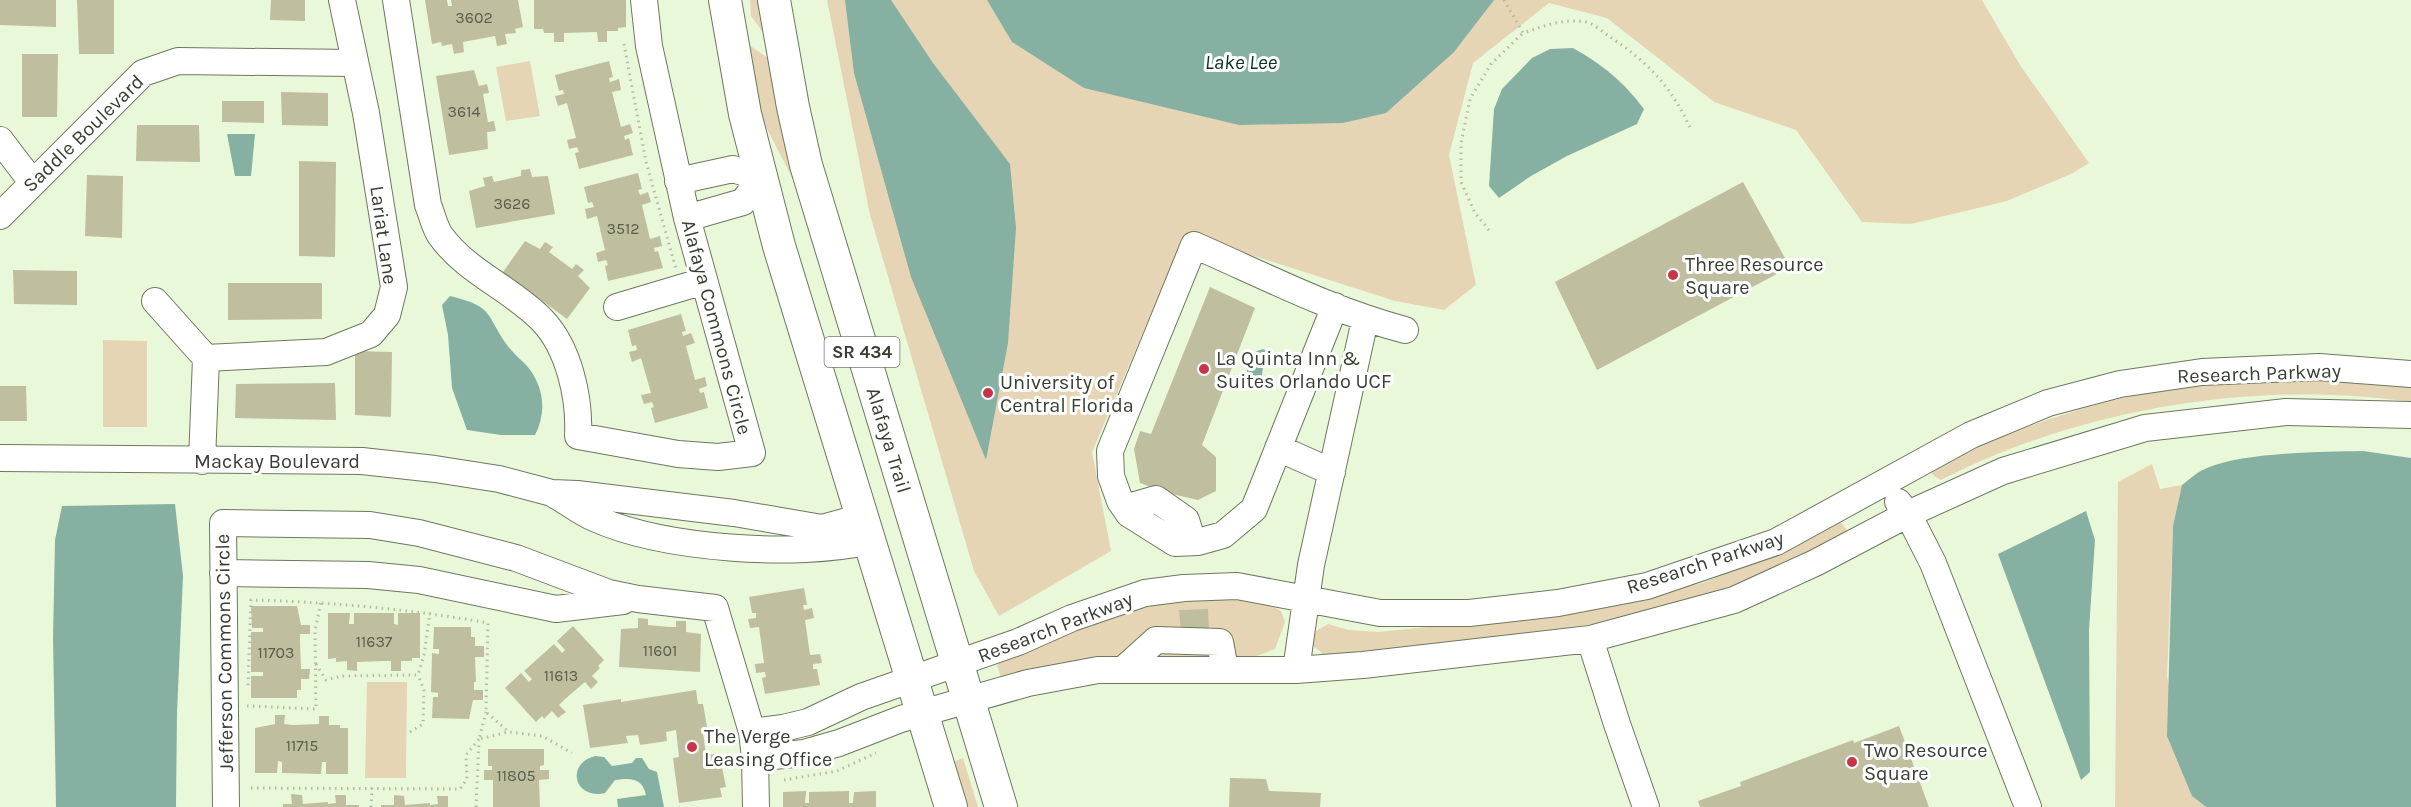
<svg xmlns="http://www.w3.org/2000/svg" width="2411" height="807" viewBox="0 0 2411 807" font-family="Karla,sans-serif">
  <rect width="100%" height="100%" fill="#eaf8da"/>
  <path fill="#e5d5b4" d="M750 0H762L765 35 751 16Z
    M827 0H1982L2020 65 2089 163 2071 174 2007 201 1911 224 1862 222 1796 130 1714 102 1607 18 1549 3 1473 63 1449 155 1476 285 1444 310 1395 301 1185 234 1092 452 1111 551 999 616 974 571 870 215Z
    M746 43 771 60 799 191 760 115Z
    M530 61 540 116 506 121 496 67Z
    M103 340 147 341V427H103Z
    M2253 377 2331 378 2411 384V402C2259 379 2078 409 1941 480L1932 475 1933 464C2007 433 2082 404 2161 390 2191 384 2222 381 2253 377Z
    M2152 464 2160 489 2182 485 2173 526 2167 677 2192 796 2206 807H2115L2118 482Z
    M1839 520 1847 530 1827 548 1720 596 1601 623 1381 653 1327 657 1312 645 1316 631 1328 624 1349 630 1378 632 1507 619 1584 608 1703 583 1796 543Z
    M1224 596 1266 602 1281 611 1285 622 1275 649 1254 657 1164 656 1099 658 1001 678 997 665 1001 660 1152 601Z
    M367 682H407L406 778H365Z
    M963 758 978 807H967L953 762Z"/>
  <path fill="#86b1a2" d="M845 0H891L933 63 1010 164 1016 228 1008 343 986 460 911 277 854 73Z
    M987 0H1494L1454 52 1386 113 1343 123 1239 125 1084 88 1012 42Z
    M1573 48C1603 65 1623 81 1644 109L1637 124 1567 156 1531 176 1499 198 1489 186 1494 109 1502 89 1532 58 1550 49Z
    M227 134H255L251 176H235Z
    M450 296C494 307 485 313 507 345 513 353 520 359 527 366 544 386 547 412 535 435H501L467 430 452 388 448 335 442 305Z
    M1263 349 1267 351 1269 357 1263 367 1261 382 1253 383C1241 370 1247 353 1263 349Z
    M2363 451 2411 458V807H2206L2192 796 2167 736 2173 526 2182 485C2189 480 2197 472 2205 469 2243 452 2321 452 2363 451Z
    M175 504 183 576 177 713 176 807H56L53 638 55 540 62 506Z
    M2086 511 2095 540 2089 630 2090 772 2081 780 1998 554Z
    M595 756 604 757 612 766 632 763 636 758H642L649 769 657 772 664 807H618L617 799 646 795C642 777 630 778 615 780L605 793C573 800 566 763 595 756Z"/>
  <path fill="#bfbe9f" d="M0 0H56V27L0 25Z
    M77 0H114V54H79Z
    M271 0H305V21L270 20Z
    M425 0H447L448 6H452L451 0H518L523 27 515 29 516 33 505 34 507 44 497 46 495 36 463 42 464 52 454 54 452 44 442 46 441 42 432 44Z
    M534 0H626V27L618 28V31H607V42H598L597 32 564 33V42H554V33H544L543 29H534Z
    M22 54H58L57 117H22Z
    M609 61 613 77 609 78 610 82 619 79 621 90 612 92 621 127 630 124 633 133 624 136 625 140 629 138 633 155 579 169 575 153 579 152 577 147 569 149 567 140 576 138 567 103 558 106 555 96 564 94 563 90 559 91 555 75Z
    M474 70 479 86 487 84 489 93 483 94 488 122 494 121 496 131 487 132 488 149 449 155 436 76Z
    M281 92 328 93V126L282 125Z
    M222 101H264V123L222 122Z
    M137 125H199L200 162 136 161Z
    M299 161 336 162 335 257 299 256Z
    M530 169 532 177 548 176 555 214 476 228 469 191 485 186 483 178 492 176 494 182 521 176V170Z
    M638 173 642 189 638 190 640 195 648 192 651 202 642 205 650 239 660 236 662 246 654 248 655 252 658 251 663 268 608 281 605 266 608 265 606 260 598 262 596 253 605 250 597 216 587 219 585 209 594 207 592 202 588 203 584 187Z
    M87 175 123 176 122 238 85 236Z
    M1743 182 1790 267 1597 370 1555 282Z
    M525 241 540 249 545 242 553 247 549 252 572 269 576 264 584 270 578 276 590 288 567 319 503 272Z
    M13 270 77 271V305L14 304Z
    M228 283H322V319L228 320Z
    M1210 287 1255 308 1202 445 1216 457V491L1198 500 1168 493 1140 483 1134 449 1140 431 1151 434Z
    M681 314 686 331 682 332 683 336 691 333 695 343 686 346 695 380 705 377 707 386 699 389 700 393 704 392 708 408 655 423 651 408 654 407 652 402 644 404 641 395 651 393 641 358 632 362 629 352 637 350 636 345 632 346 628 330Z
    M355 351 392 352 391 417 355 415Z
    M335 383 336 420 235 418 236 384Z
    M0 386H26L27 421H0Z
    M804 588 807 605H803L804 610 812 608 814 618 805 620 810 655 820 654 822 663 813 664V669H817L820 685 765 694 762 678 766 677 765 672 756 673 755 664 764 663 759 627 750 628 748 619 756 618V613H752L749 597Z
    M251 606H297L301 625H310V634H300V642L301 669H310L309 679H301V690H297V698H251V676H263V672H251V632H263V628H252Z
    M1208 609 1209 632H1181L1179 610Z
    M328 613H350L349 624H354V613H394V624L398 625V613H420V658H412V661H401V671H391V661H383L357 662V671L347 670V661L336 662V658L328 659Z
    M638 618 648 619V625L669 627H676V621H686V632L701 634 700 672 619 667 621 629 638 628Z
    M573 626 604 660 598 666 600 668 592 676 598 682 591 689 585 682 565 699 559 705 566 712 558 718 552 711 544 719 542 716 536 722 505 688 521 673 529 682 532 679 524 671 554 644 562 653 565 650 557 641Z
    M434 627H471V637H475V646H484V657H475L476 682H474V690H483V700H473L469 719 432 718 433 697H438V693L431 692 432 653 439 654V649H433Z
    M696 690 698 704H703L708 732 703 733 706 755 715 754 717 763 721 762 726 787 720 788 722 797 679 803 673 758 679 757 676 730 666 732 667 741 640 745 638 735 626 736 628 743 590 748 583 705 621 699V702Z
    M275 715H285L284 724 293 725 319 724V716H329V725H340V728H348V774H326V762H322L321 774 282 773V762L278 761 277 773H255V728L275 724Z
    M1899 726 1929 807H1700L1698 801 1741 786 1740 782 1853 740 1854 743Z
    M488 749H544V765L540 766V770H549V779L539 780 540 807H493V780H484V770H492V766H488Z
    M1230 778 1266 779 1269 791 1321 793 1320 807H1229Z
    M806 791 805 803H809V792L849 791V803H853L854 792 876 791V807H783V792Z
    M291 794 302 795 303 804 328 802V804L336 803 335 795H346V805H359V807H283V804H292Z
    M394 795 404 796 405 805 430 803V805L438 804 437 796H448V807H381V805H394Z"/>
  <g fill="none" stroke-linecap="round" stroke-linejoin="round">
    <defs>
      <path id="minor" d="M396 0 428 205C432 214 434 226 440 235 466 272 511 288 542 320 569 348 580 398 578 436L678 454 718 457 752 453 687 218 649 46 644 0
        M0 140 32 182
        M678 181 733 169 761 178 743 202 687 218
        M0 216 143 73 178 61 354 63
        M155 301 206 358 202 461
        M1335 306 1254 509 1223 535 1198 542 1175 543 1129 514 1120 501 1111 476 1110 451 1194 245C1263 275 1332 311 1405 330
        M617 307 704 281
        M206 358 326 352 371 334 387 315 394 287 366 113 342 0
        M1278 448 1332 472
        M0 458 362 461 435 469 499 479 552 493 577 494 734 513 822 528 862 517
        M555 495C568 502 580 512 594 518 663 549 796 558 869 541
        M1898 502 1908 514 1933 563 2028 807
        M1125 508 1156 499 1186 520 1193 542
        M223 573 368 575 419 580 556 609 623 601
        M1590 639 1617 724 1646 807
        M1125 668 1156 640 1220 642 1225 669
        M1296 670 1311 565 1365 320
        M752 732 783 728 808 722 861 697 1018 642 1072 618 1145 593 1184 588 1237 586 1380 613H1469L1558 603 1647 586 1776 542 1971 435 2048 403 2120 384 2202 372 2319 367 2411 374
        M755 758 804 753 839 743 901 719 1028 683 1098 670H1296L1363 665 1590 639 1734 600 1815 563 1908 514 2003 471 2145 428 2286 412 2411 415
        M226 807 223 523 370 525 419 533 516 558 609 593 638 599 715 608 752 732 755 758 756 807"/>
      <path id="major" d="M725 0 745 114 779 246 951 807
        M774 0 793 107 806 165 1001 807"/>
    </defs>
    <use href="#minor" stroke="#6c785e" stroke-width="28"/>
    <use href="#major" stroke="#6c785e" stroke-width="34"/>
    <path stroke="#b0bca3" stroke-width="3" stroke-dasharray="1.5 4.5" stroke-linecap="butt" d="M1504 0 1523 33C1544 26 1564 18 1586 22 1594 24 1603 32 1610 37 1648 62 1672 87 1691 130
      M624 44 646 162 676 269
      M1489 230 1475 213 1461 182V143L1470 99 1491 64 1523 33
      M316 664 326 680 342 676 418 675 424 655 430 613
      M248 685 251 600C331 602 409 609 488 623L486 712 509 732 542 736 572 753
      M247 706 316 709 315 631 321 601
      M486 712 479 739 508 732
      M410 732 423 724 424 690 418 675
      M784 780 837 771 876 753
      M251 788 460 789 467 779 466 755 479 739
      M371 807 372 788
      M476 807 479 741"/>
    <use href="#minor" stroke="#fff" stroke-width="26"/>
    <use href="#major" stroke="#fff" stroke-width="32"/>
  </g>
  <g fill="#c73648" stroke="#fff" stroke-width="2">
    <circle cx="1673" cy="275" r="6"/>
    <circle cx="1204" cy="369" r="6"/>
    <circle cx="988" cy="393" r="6"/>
    <circle cx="692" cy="747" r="6"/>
    <circle cx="1852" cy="762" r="6"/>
  </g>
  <g text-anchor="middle" stroke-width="6" stroke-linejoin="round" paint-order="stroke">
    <g font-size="16" fill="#5a5e4d">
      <text x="474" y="23">3602</text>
      <text x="464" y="117">3614</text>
      <text x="512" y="209">3626</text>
      <text x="623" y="234">3512</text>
      <text x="374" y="647">11637</text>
      <text x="660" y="656">11601</text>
      <text x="276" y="658">11703</text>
      <text x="561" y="681">11613</text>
      <text x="302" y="751">11715</text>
      <text x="516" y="781">11805</text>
    </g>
    <rect fill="#fff" stroke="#747870" stroke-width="1.5" x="824.5" y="337" width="75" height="30" rx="4.5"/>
    <g font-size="18" font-weight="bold" fill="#383e32">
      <text x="862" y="358">SR 434</text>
    </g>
    <g font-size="20" fill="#383e32" stroke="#fff">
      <text transform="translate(83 133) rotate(-44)" y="7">Saddle Boulevard</text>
      <text transform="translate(384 235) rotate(82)" y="7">Lariat Lane</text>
      <text transform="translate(717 327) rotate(75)" y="7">Alafaya Commons Circle</text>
      <text transform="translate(2259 373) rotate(-2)" y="7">Research Parkway</text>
      <text transform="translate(889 440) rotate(73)" y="7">Alafaya Trail</text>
      <text x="277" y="468">Mackay Boulevard</text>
      <text transform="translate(1705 562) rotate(-18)" y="7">Research Parkway</text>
      <text transform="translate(1055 627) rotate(-21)" y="7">Research Parkway</text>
      <text transform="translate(224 653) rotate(-91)" y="7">Jefferson Commons Circle</text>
    </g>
    <g font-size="20" fill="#383e32" stroke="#fff" text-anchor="start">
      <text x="1685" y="271">Three Resource<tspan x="1685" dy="23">Square</tspan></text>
      <text x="1216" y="365">La Quinta Inn &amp;<tspan x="1216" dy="23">Suites Orlando UCF</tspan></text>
      <text x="1000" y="389">University of<tspan x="1000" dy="23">Central Florida</tspan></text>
      <text x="704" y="743">The Verge<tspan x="704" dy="23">Leasing Office</tspan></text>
      <text x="1864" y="757">Two Resource<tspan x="1864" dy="23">Square</tspan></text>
    </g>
    <g font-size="21" font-style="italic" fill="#093228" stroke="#fff">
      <text x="1241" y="69">Lake Lee</text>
    </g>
  </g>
</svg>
